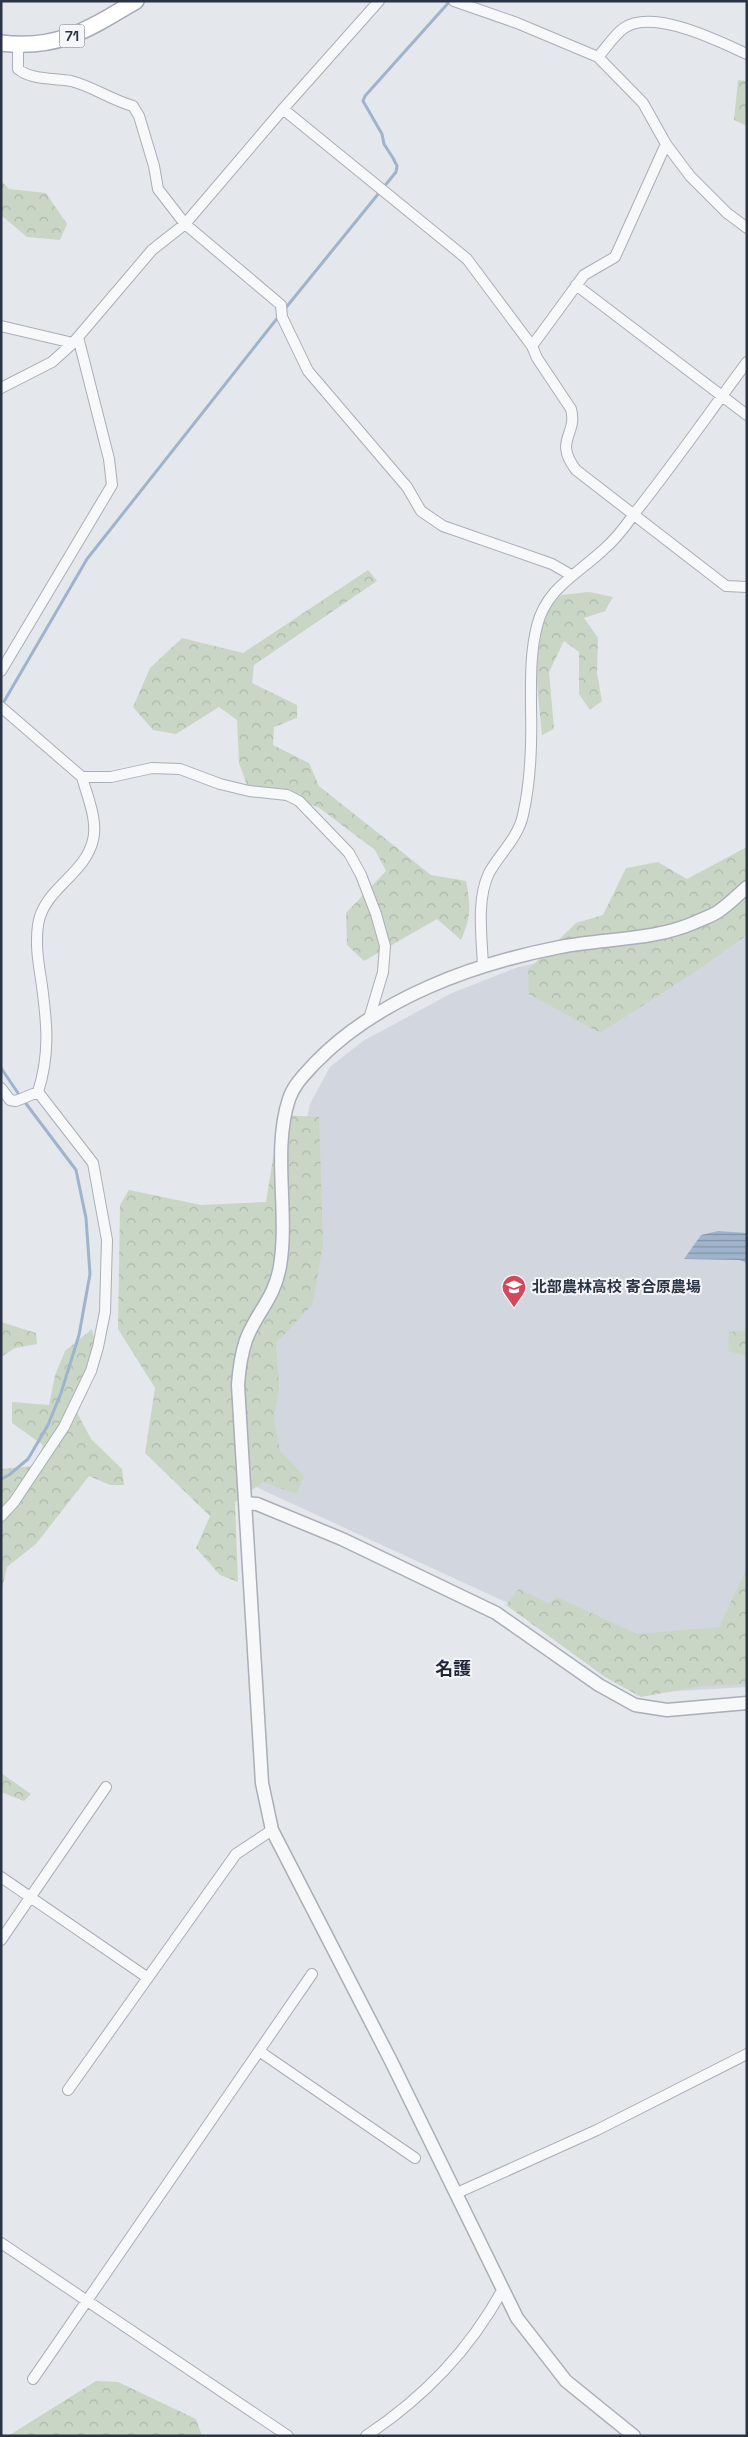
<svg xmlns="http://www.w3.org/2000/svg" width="748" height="2437" viewBox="0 0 748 2437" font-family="'Space Grotesk','Noto Sans JP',sans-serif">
  <defs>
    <pattern id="forest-crowns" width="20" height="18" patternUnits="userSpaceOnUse" patternTransform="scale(1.25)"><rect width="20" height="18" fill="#c9d6c5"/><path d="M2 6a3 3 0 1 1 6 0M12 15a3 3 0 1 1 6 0" fill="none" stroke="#adb8ab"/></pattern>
    <pattern id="water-rules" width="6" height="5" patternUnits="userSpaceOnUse" patternTransform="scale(1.25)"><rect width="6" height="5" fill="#9fb4cc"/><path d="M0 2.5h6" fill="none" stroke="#8293a7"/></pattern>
  </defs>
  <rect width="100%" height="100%" fill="#e4e7ec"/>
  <path fill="#d2d6de" d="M747 900V1687L660 1692 534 1615 256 1487 248 1461 300 1150 310 1104 330 1067 363 1041 452 993 518 967 580 954Z"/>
  <path fill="url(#forest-crowns)" d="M738 80 747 81V126L734 120Z
    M1 181 9 189 46 193 67 224 60 240 27 237 1 215Z
    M368 570 377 581 254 665 252 683 297 705V718L274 727 273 745 309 763 319 786 431 875 466 881C471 905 471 918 461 940L437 919 364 961 347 945 346 913 386 871 375 850 318 807 247 785 239 763 237 720 219 707 176 734 153 730 133 707 150 668 182 638 243 653Z
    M589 592 613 597 605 611 584 618 598 638 597 673 602 701 590 710 579 694V652L564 641 549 672 554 729 542 735 535 664 545 613 561 595Z
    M747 847V935L695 972 600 1033 529 994 528 970 576 923 603 915 626 868 658 862 687 879Z
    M280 1115 319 1117 323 1244 313 1304 276 1343 279 1387 274 1419 280 1451 304 1476 297 1494 263 1482 235 1502 238 1582 220 1575 196 1548 210 1516 145 1453 155 1388 118 1329 120 1205 129 1190 201 1205 266 1202Z
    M1 1322 36 1333 37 1344 15 1348 1 1357Z
    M92 1329 96 1347 72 1403 91 1439 122 1469 124 1485H110L89 1476 36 1544 7 1567 1 1594V1469L38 1466 43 1445 12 1423V1402L49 1405 55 1375 65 1351Z
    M747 1330V1356L728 1351 729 1332Z
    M747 1568V1684L702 1686 641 1697 605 1677 506 1605 519 1589 549 1604 557 1597 637 1634 719 1627Z
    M1 1773 31 1794 24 1801 1 1792Z
    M96 2381 118 2382 196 2419 202 2436H8Z"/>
  <path fill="url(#water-rules)" d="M718 1231 747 1233V1263L739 1260 684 1259 701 1235Z"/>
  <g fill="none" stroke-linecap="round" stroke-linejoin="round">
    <path stroke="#9fb4cc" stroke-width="3" d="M284 310 396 172 397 166 393 158 384 144 382 134 363 101 365 96 450 1
      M2 705 87 559 279 316
      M1 1068 20 1096
      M1 1479 9 1475 28 1459 48 1425 61 1393 79 1335 90 1274 86 1218 76 1170 24 1101"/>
    <defs>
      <path id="minor" d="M454 1 517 23 598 57 643 103 666 144 690 176 727 213 747 228
        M18 45V69C31 80 54 78 71 81 92 86 111 100 133 106L139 116 154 166 158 189 185 224 281 305 282 317 308 371 407 487 421 511 443 526 552 564 571 575
        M598 57C606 48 615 34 624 28 653 8 718 41 747 54
        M283 109 467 259 532 346 537 358 571 409C578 435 553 440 576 470L726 586 747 587
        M576 285 747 415
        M1 326 73 343
        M532 346 584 275 615 257 666 144
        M1 388 52 362 73 343 152 250 185 224 283 109 379 1
        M1 671 112 485 109 459 78 337
        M1 707 82 777H111L152 768 180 769 220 784 249 791 287 795 299 801 349 853 361 875 376 914 385 946 383 972 369 1019
        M483 967C482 937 476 900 489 873 500 853 518 838 523 815 531 780 532 744 531 709 531 682 530 653 537 626 546 589 576 575 602 551 614 541 625 527 634 514 673 465 709 413 747 362
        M1 1088 10 1100 16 1101 38 1092C50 1054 47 1024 42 986 39 966 35 946 38 925 43 889 85 875 93 840 98 820 87 796 82 777
        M1 1516 14 1502 64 1427 91 1371 98 1347 105 1312 107 1240 93 1163 38 1092
        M1 1877 148 1978
        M1 1940 106 1787
        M259 2051 415 2158
        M68 2090 236 1854 272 1830
        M457 2193 597 2130 747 2054
        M1 2243 288 2436
        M33 2379 312 1974
        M366 2436C424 2397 469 2351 503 2289"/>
      <path id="tertiary" d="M246 1503 257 1504 342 1539 496 1613 599 1685 635 1705 667 1710 747 1703
        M634 2436 566 2381 517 2318 391 2061 272 1830 262 1783 238 1385C239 1370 241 1355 246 1340 256 1313 275 1298 280 1266 289 1213 272 1150 289 1099 294 1084 305 1074 315 1063 378 998 473 964 560 947 606 938 653 941 696 922 704 918 712 916 719 911 729 904 738 895 747 887"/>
      <path id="primary" d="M1 43C58 50 89 29 136 1"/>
    </defs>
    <use href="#minor" stroke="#a9aeb7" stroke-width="12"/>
    <use href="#tertiary" stroke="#a9aeb7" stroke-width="15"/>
    <use href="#primary" stroke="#a3abb8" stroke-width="18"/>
    <use href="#minor" stroke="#f7f8fa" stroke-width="10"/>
    <use href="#tertiary" stroke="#f7f8fa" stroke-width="12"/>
    <use href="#primary" stroke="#fff" stroke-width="15"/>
  </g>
  <defs>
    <symbol id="school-pin" viewBox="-11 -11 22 30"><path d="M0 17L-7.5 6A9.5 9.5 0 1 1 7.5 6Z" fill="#d1495b" stroke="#f4f6f9"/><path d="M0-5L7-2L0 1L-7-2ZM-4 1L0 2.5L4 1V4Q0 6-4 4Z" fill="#fff"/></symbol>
  </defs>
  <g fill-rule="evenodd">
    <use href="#school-pin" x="500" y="1273" width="28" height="38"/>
  </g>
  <g text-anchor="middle" stroke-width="4" stroke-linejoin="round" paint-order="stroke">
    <rect fill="#f4f6f9" stroke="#676e7b" stroke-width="1" x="59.5" y="24.5" width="25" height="23" rx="4"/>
    <g font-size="14" font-weight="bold" fill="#2b3445">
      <text x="72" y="41">71</text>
    </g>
    <g font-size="15" font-weight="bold" fill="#2b3445" stroke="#f4f6f9" text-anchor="start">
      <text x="532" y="1292">北部農林高校 寄合原農場</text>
    </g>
    <g font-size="18" font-weight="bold" fill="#1d2536" stroke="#f4f6f9">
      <text x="453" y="1675">名護</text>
    </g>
  </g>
  <rect width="748" height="2437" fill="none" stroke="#2b3445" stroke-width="5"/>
</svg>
